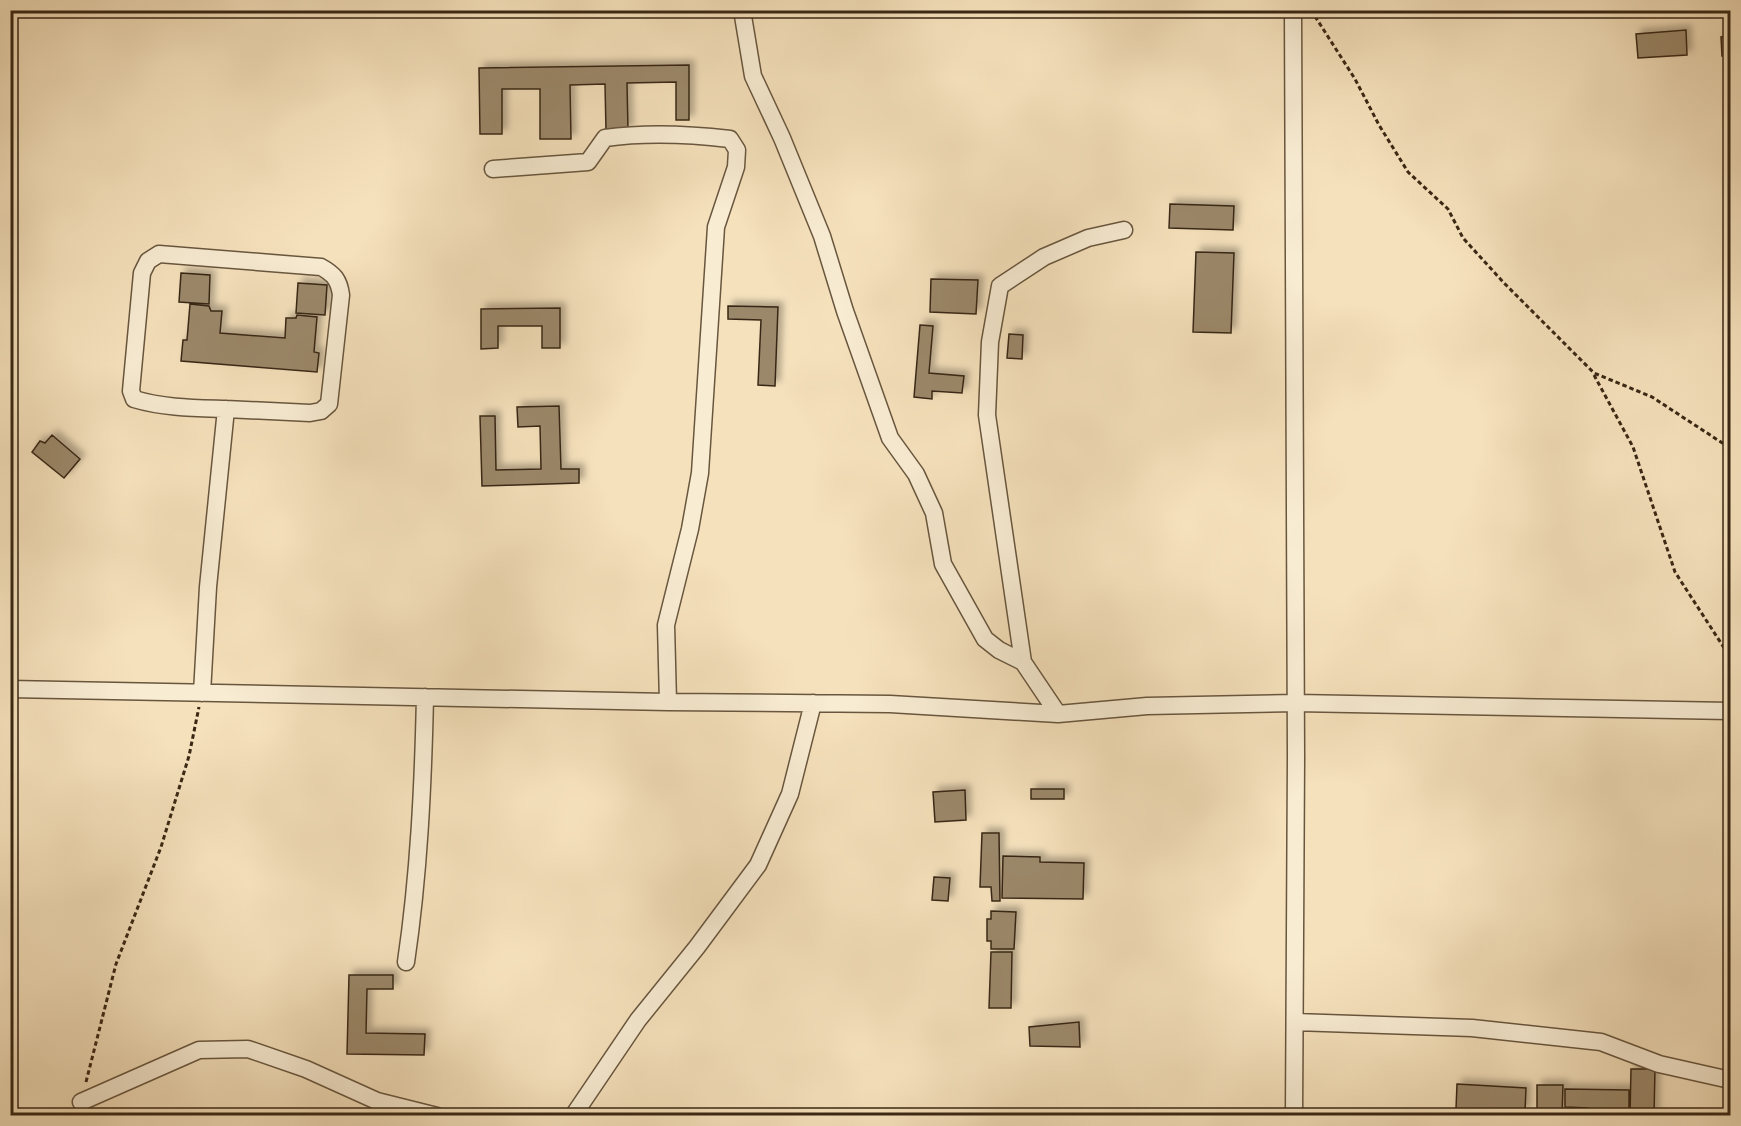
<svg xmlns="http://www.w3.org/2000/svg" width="1741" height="1126" viewBox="0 0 1741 1126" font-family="'EB Garamond',serif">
  <defs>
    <filter id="shadow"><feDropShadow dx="5" dy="-5" stdDeviation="3" flood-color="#0004"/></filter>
  </defs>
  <rect width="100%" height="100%" fill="#f5e1bc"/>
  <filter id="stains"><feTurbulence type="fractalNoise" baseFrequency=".00333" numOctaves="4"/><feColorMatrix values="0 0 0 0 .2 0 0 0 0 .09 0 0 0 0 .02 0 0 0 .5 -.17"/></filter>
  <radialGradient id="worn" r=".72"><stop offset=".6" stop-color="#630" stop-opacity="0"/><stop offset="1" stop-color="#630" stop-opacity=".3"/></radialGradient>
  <path fill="#9b886b" stroke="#392714" stroke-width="1.5" filter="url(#shadow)" d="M1686 30 1687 55 1638 58 1636 34Z
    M1730 36V56H1722L1721 37Z
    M689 65V120H676V82L627 83 628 130 606 131 605 84 570 85 571 139H540V89H502V134H480L479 68Z
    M1170 204 1234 206 1233 230 1169 228Z
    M1196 252 1234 253 1231 333 1193 332Z
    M181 273 210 275 209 304 179 302Z
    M931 279 978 280 976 314 930 312Z
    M298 283 327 285 325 315 296 313Z
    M190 304 209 306 211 311H222L220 333 285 338 286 318H296L297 315 317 317 314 352 319 353 317 372 181 361 183 340H187Z
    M728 306 778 307 775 386 758 385 761 320 728 319Z
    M560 308V348H542V326H498V348L481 349V309Z
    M920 325 933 326 929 373 964 376 962 393 932 391V399L914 397Z
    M1009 334 1023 335 1022 359 1007 358Z
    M559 406 561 469H579V483L482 486 480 416H495L496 470 541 469 540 426 518 427 517 407Z
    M52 435 80 459 64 478 32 452 40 441 45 443Z
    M1031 789H1064V799H1031Z
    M965 790 966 820 935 822 933 792Z
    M982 833H999L1000 901H992L991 887H980Z
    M1003 856 1040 857V862L1084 863 1083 899 1002 898Z
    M934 877 950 878 948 901 932 900Z
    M991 911 1016 912 1014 949H991V941H987V919H991Z
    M991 952H1012L1011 1008H989Z
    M349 975H393V989H367L366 1033 425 1034 424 1055 347 1054Z
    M1079 1022 1080 1047 1030 1046 1029 1027Z
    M1631 1069H1655L1654 1116H1630Z
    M1457 1084 1526 1088 1525 1112 1456 1109Z
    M1537 1085H1563L1562 1116H1537Z
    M1565 1089 1629 1090V1110L1603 1109V1116H1588V1108L1565 1107Z"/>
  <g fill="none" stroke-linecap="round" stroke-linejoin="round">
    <defs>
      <path id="minor" d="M742 10 753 76 782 138 822 236 845 311 890 438 916 474 934 513 943 564 985 639 999 650 1023 662 1058 714
        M1293 10 1296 757 1294 1116
        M493 169 588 162 605 138C647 132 688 134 730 139L737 150 736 167 716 227 700 473 690 529 666 625 668 702
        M1023 662 987 415 990 342 1000 286 1044 257 1088 238 1124 230
        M10 689 668 702 890 704 1058 714 1147 706 1296 703 1730 711
        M202 693 208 587 226 409C195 408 164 408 134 399L131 391 142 273 148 261 159 254 321 267C334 274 339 280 341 295L329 404 321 411 310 413 226 409
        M406 962C419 874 423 786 425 697
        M1295 1022 1472 1028 1601 1042 1659 1064 1730 1080
        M81 1102 199 1050 248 1049 306 1069 377 1101 437 1116
        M573 1116 638 1020 697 947 758 865 790 794 813 703"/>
    </defs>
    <use href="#minor" stroke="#68563e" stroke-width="19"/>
    <path stroke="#392714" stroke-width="3" stroke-dasharray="4.5 3" stroke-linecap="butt" d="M1311 10 1355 79 1379 125 1408 172 1448 209 1463 238 1504 283 1594 373 1652 397 1730 448
      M1594 375 1633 447 1675 572 1730 657
      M86 1082 116 964 161 847 189 756 199 707"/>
    <use href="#minor" stroke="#f8ecd3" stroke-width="16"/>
  </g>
  <rect width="1741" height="1126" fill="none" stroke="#f5e1bc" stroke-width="36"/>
  <rect x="12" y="12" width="1717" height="1102" fill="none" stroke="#392714" stroke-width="3"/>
  <rect x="18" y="18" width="1705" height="1090" fill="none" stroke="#392714" stroke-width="1.5"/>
  <rect width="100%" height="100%" filter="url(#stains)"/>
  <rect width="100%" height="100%" fill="url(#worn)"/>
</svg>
